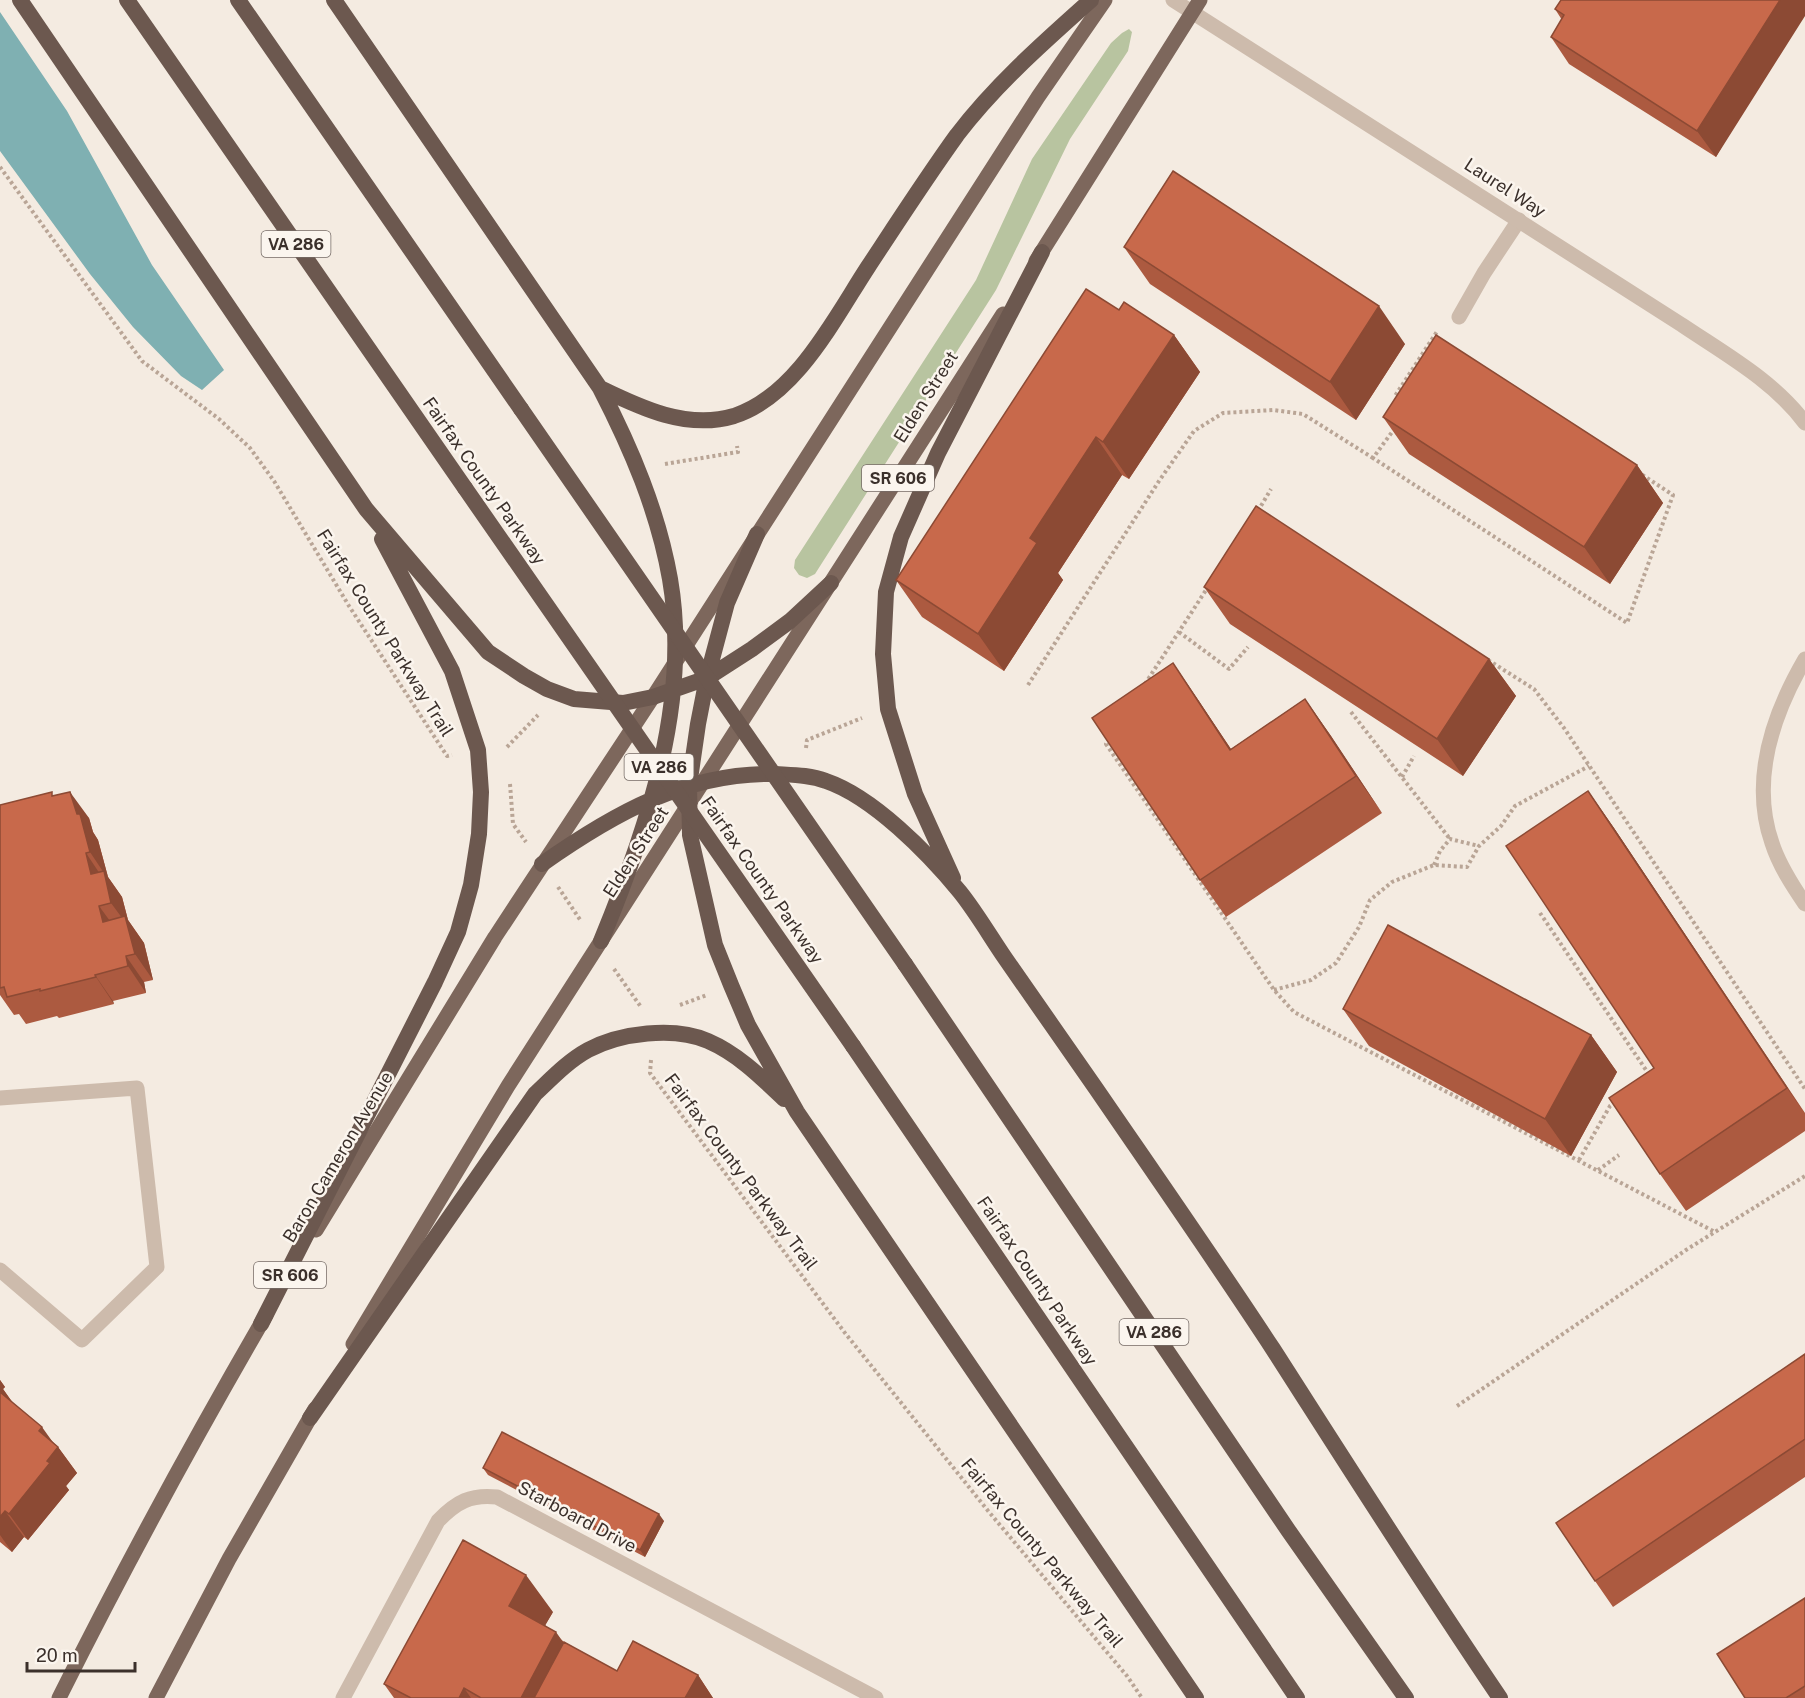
<svg xmlns="http://www.w3.org/2000/svg" width="1805" height="1698" viewBox="0 0 1805 1698" font-family="'Public Sans',sans-serif">
  <rect width="100%" height="100%" fill="#f4ebe1"/>
  <path fill="#b8c4a0" d="M1129 29 1132 32 1128 51 1070 139 996 290 815 574 807 578 799 575 794 568 795 560 976 280 1032 159 1111 43 1122 33Z"/>
  <path fill="#7fb0b2" d="M0 12 67 111 152 265 224 370 202 390 181 376 133 327 90 274 0 151Z"/>
  <g fill="none" stroke-linecap="round" stroke-linejoin="round">
    <path stroke="#b9a596" stroke-width="4" stroke-dasharray="3 3" stroke-linecap="butt" d="M0 167 142 361 219 419 250 448 274 481 349 606 447 756 452 755
      M1399 399 1395 396 1438 330
      M1395 428 1373 458 1627 623 1673 495 1641 474
      M665 464 738 452 737 446
      M1258 511 1271 489
      M1179 632 1229 669 1248 647
      M1488 660 1534 689 1564 728 1805 1089
      M1145 684 1208 587
      M1028 685 1159 481 1194 431 1223 413 1273 410 1303 414 1373 458
      M1351 712 1450 839
      M1110 739 1106 744 1274 990 1294 1012 1715 1232
      M507 747 538 715
      M806 748 807 740 862 718
      M1402 777 1414 756
      M510 784 513 824 526 842
      M1434 865 1440 851 1450 839 1479 846
      M558 887 581 921
      M1540 913 1650 1076
      M614 969 641 1007
      M1274 990 1311 980 1336 963 1359 927 1370 900 1392 882 1434 865 1467 867 1479 846 1501 826 1515 806 1589 766
      M680 1005 707 995
      M651 1060 650 1073 845 1333 989 1512 1127 1676 1142 1698
      M1579 1160 1610 1106 1617 1101
      M1598 1170 1619 1155
      M1457 1406 1686 1250 1805 1176"/>
    <path stroke="#cdbbac" stroke-width="15" d="M1459 317 1484 273 1519 220
      M0 1098 137 1088 157 1267 82 1340 0 1270"/>
    <path stroke="#cdbbac" stroke-width="15" d="M1173 0 1682 325C1725 354 1774 381 1805 423
      M1805 659C1773 714 1750 780 1772 843 1779 865 1792 885 1805 904
      M343 1698 438 1521C456 1502 471 1494 497 1497L876 1698"/>
    <path stroke="#7d675c" stroke-width="15" d="M1036 261 1200 0
      M316 1230 495 937 653 697 1038 97 1105 0
      M353 1344 508 1086 1003 314
      M59 1698C124 1568 193 1441 266 1315
      M156 1698 229 1559 315 1409"/>
    <path stroke="#6c584f" stroke-width="16" d="M20 0 366 509 488 652 524 676 547 689 574 699 623 703 653 697 707 678 752 649 790 621 831 583
      M127 0 465 488
      M238 0 521 409
      M334 0 600 388C631 448 658 511 670 579 691 701 647 830 601 941
      M600 388C641 408 687 430 734 416 796 396 834 319 868 267 897 223 926 178 957 135 996 84 1044 42 1091 0
      M757 534 727 603 707 678 698 724 689 786 690 835 715 945 731 985 748 1025 797 1112 1196 1698
      M542 864C613 814 686 772 776 774 793 775 810 775 826 781 873 797 928 853 960 892 976 912 990 936 1005 958 1036 1002 1066 1046 1097 1090 1156 1176 1216 1262 1273 1349 1348 1466 1422 1583 1500 1698
      M953 878 915 794 888 709 883 654 886 592 901 537 938 453 1042 252
      M905 964 1288 1530 1406 1698
      M853 1046 1297 1698
      M261 1324 435 982 458 932 471 885 479 834 481 792 478 750 452 671 382 539
      M310 1418 535 1094C552 1078 568 1061 588 1050 620 1033 674 1026 708 1041 738 1054 761 1077 784 1099"/>
    <path stroke="#6c584f" stroke-width="16" d="M521 409 905 964
      M465 488 853 1046"/>
  </g>
  <path fill="#ac5a40" d="M1805 0 1716 157 1569 64 1551 37 1562 20 1555 9Z
    M1124 247 1405 344 1356 420 1150 284Z
    M1119 310 1174 335 1200 372 1129 479 1122 475 1058 573 1063 580 1004 671 922 617 896 580Z
    M1383 417 1637 465 1663 503 1610 584 1409 454Z
    M1204 587 1489 659 1516 696 1463 776 1230 624Z
    M1173 663 1231 749 1305 699 1331 736 1382 813 1226 917 1200 880Z
    M1588 791 1614 828 1805 1113V1131L1686 1211 1660 1174 1654 1068Z
    M54 795 89 818 93 832 98 840 108 877 122 897 128 920 144 943 153 980 144 982 146 993 113 1001 114 1004 59 1018 57 1016 26 1024 19 1014 14 1015 0 995V805Z
    M1343 1009 1591 1035 1617 1072 1571 1156 1369 1046Z
    M1805 1354V1477L1613 1607 1595 1581Z
    M0 1380 5 1387 3 1389 13 1403 58 1447 77 1473 66 1486 69 1490 28 1540 24 1537 12 1552 0 1542Z
    M483 1468 664 1521 645 1557 488 1475Z
    M1805 1598V1698H1745Z
    M553 1612 545 1625 564 1642 617 1671 698 1675 713 1698H394L384 1684Z"/>
  <path fill="#8c4a34" d="M1780 0H1805V16L1716 157 1697 131Z
    M1379 306 1405 344 1356 420 1330 382Z
    M1174 335 1200 372 1129 479 1103 442Z
    M1096 437 1122 475 1058 573 1063 580 1004 671 978 634 1030 538Z
    M1637 465 1663 503 1610 584 1584 547Z
    M1489 659 1516 696 1463 776 1437 739Z
    M1173 663 1199 701 1256 787 1230 750Z
    M1305 699 1331 736 1382 813 1356 776Z
    M1588 791 1614 828 1805 1114 1787 1088Z
    M70 792 89 818 93 832 98 840 108 877 122 897 128 920 144 943 153 980 135 954 128 926 111 903 104 873 90 852 77 814Z
    M86 853 104 880 91 874Z
    M99 906 118 932 103 922Z
    M126 956 144 982 146 993 128 966Z
    M95 975 113 1001 114 1004 96 977Z
    M1591 1035 1617 1072 1571 1156 1545 1119Z
    M0 1380 5 1387 3 1389 17 1409 0 1395Z
    M42 1427 57 1448 58 1447 77 1473 66 1486 69 1490 28 1540 9 1514 39 1431Z
    M5 1511 24 1537 12 1552 0 1535V1517Z
    M659 1514 664 1521 645 1557 640 1550Z
    M526 1575 553 1612 535 1643 509 1606Z
    M556 1632 582 1669 567 1698H521Z
    M698 1675 713 1698H685Z
    M464 1688 471 1698H459Z"/>
  <path fill="#c8694b" stroke="#8c4a34" stroke-width="1.5" d="M1561 0H1780L1697 131 1551 37 1564 15 1555 9Z
    M1173 171 1379 306 1330 382 1124 247Z
    M1086 289 1119 310 1124 302 1174 335 1103 442 1096 437 1030 538 1037 543 978 634 896 580Z
    M1436 335 1637 465 1584 547 1383 417Z
    M1256 506 1489 659 1437 739 1204 587Z
    M1173 663 1230 750 1305 699 1356 776 1200 880 1092 718Z
    M1588 791 1787 1088 1660 1174 1609 1098 1654 1068 1506 846Z
    M52 792V796L70 792 77 814H80L90 852 86 853 91 874 104 871 111 903 99 906 103 922 125 916 135 954 126 956 128 966 95 975 96 977 40 991V989L7 997 4 987 0 988V805Z
    M1388 925 1591 1035 1545 1119 1343 1009Z
    M1805 1354V1439L1595 1581 1556 1523Z
    M0 1392 42 1427 39 1431 58 1447 47 1461 50 1463 9 1514 5 1511 0 1517Z
    M502 1432 659 1514 640 1550 483 1468Z
    M463 1540 526 1575 509 1606 556 1632 521 1698H481L464 1688 459 1698H411L384 1684Z
    M1805 1598V1686L1786 1698H1745L1717 1654Z
    M633 1641 698 1675 685 1698H534L564 1642 617 1671Z"/>
  <g text-anchor="middle" stroke-width="5" stroke-linejoin="round" paint-order="stroke">
    <g fill="#fbf5ee" stroke="#756b66" stroke-width="1.5">
      <rect x="261.5" y="231" width="69" height="26" rx="4.5"/>
      <rect x="862" y="465" width="72" height="26" rx="4.5"/>
      <rect x="624.5" y="754" width="69" height="26" rx="4.5"/>
      <rect x="254" y="1262" width="72" height="26" rx="4.5"/>
      <rect x="1119.5" y="1319" width="69" height="26" rx="4.5"/>
    </g>
    <g font-size="16" font-weight="bold" fill="#3b302b">
      <text x="296" y="250">VA 286</text>
      <text x="898" y="484">SR 606</text>
      <text x="659" y="773">VA 286</text>
      <text x="290" y="1281">SR 606</text>
      <text x="1154" y="1338">VA 286</text>
    </g>
    <g font-size="18" fill="#3b302b" stroke="#fbf5ee">
      <text transform="translate(1505 188) rotate(33)" y="6">Laurel Way</text>
      <text transform="translate(926 397) rotate(-58)" y="6">Elden Street</text>
      <text transform="translate(484 481) rotate(55)" y="6">Fairfax County Parkway</text>
      <text transform="translate(385 633) rotate(58)" y="6">Fairfax County Parkway Trail</text>
      <text transform="translate(636 852) rotate(-57)" y="6">Elden Street</text>
      <text transform="translate(762 880) rotate(55)" y="6">Fairfax County Parkway</text>
      <text transform="translate(338 1157) rotate(-59)" y="6">Baron Cameron Avenue</text>
      <text transform="translate(741 1172) rotate(53)" y="6">Fairfax County Parkway Trail</text>
      <text transform="translate(1037 1281) rotate(56)" y="6">Fairfax County Parkway</text>
      <text transform="translate(577 1517) rotate(28)" y="6">Starboard Drive</text>
      <text transform="translate(1042 1553) rotate(50)" y="6">Fairfax County Parkway Trail</text>
    </g>
  </g>
  <path d="M27 1662v9h108v-9" fill="none" stroke="#3b302b" stroke-width="3"/>
  <text x="36" y="1662" font-size="18" fill="#3b302b" stroke="#fbf5ee" stroke-width="4.5" paint-order="stroke">20 m</text>
</svg>
